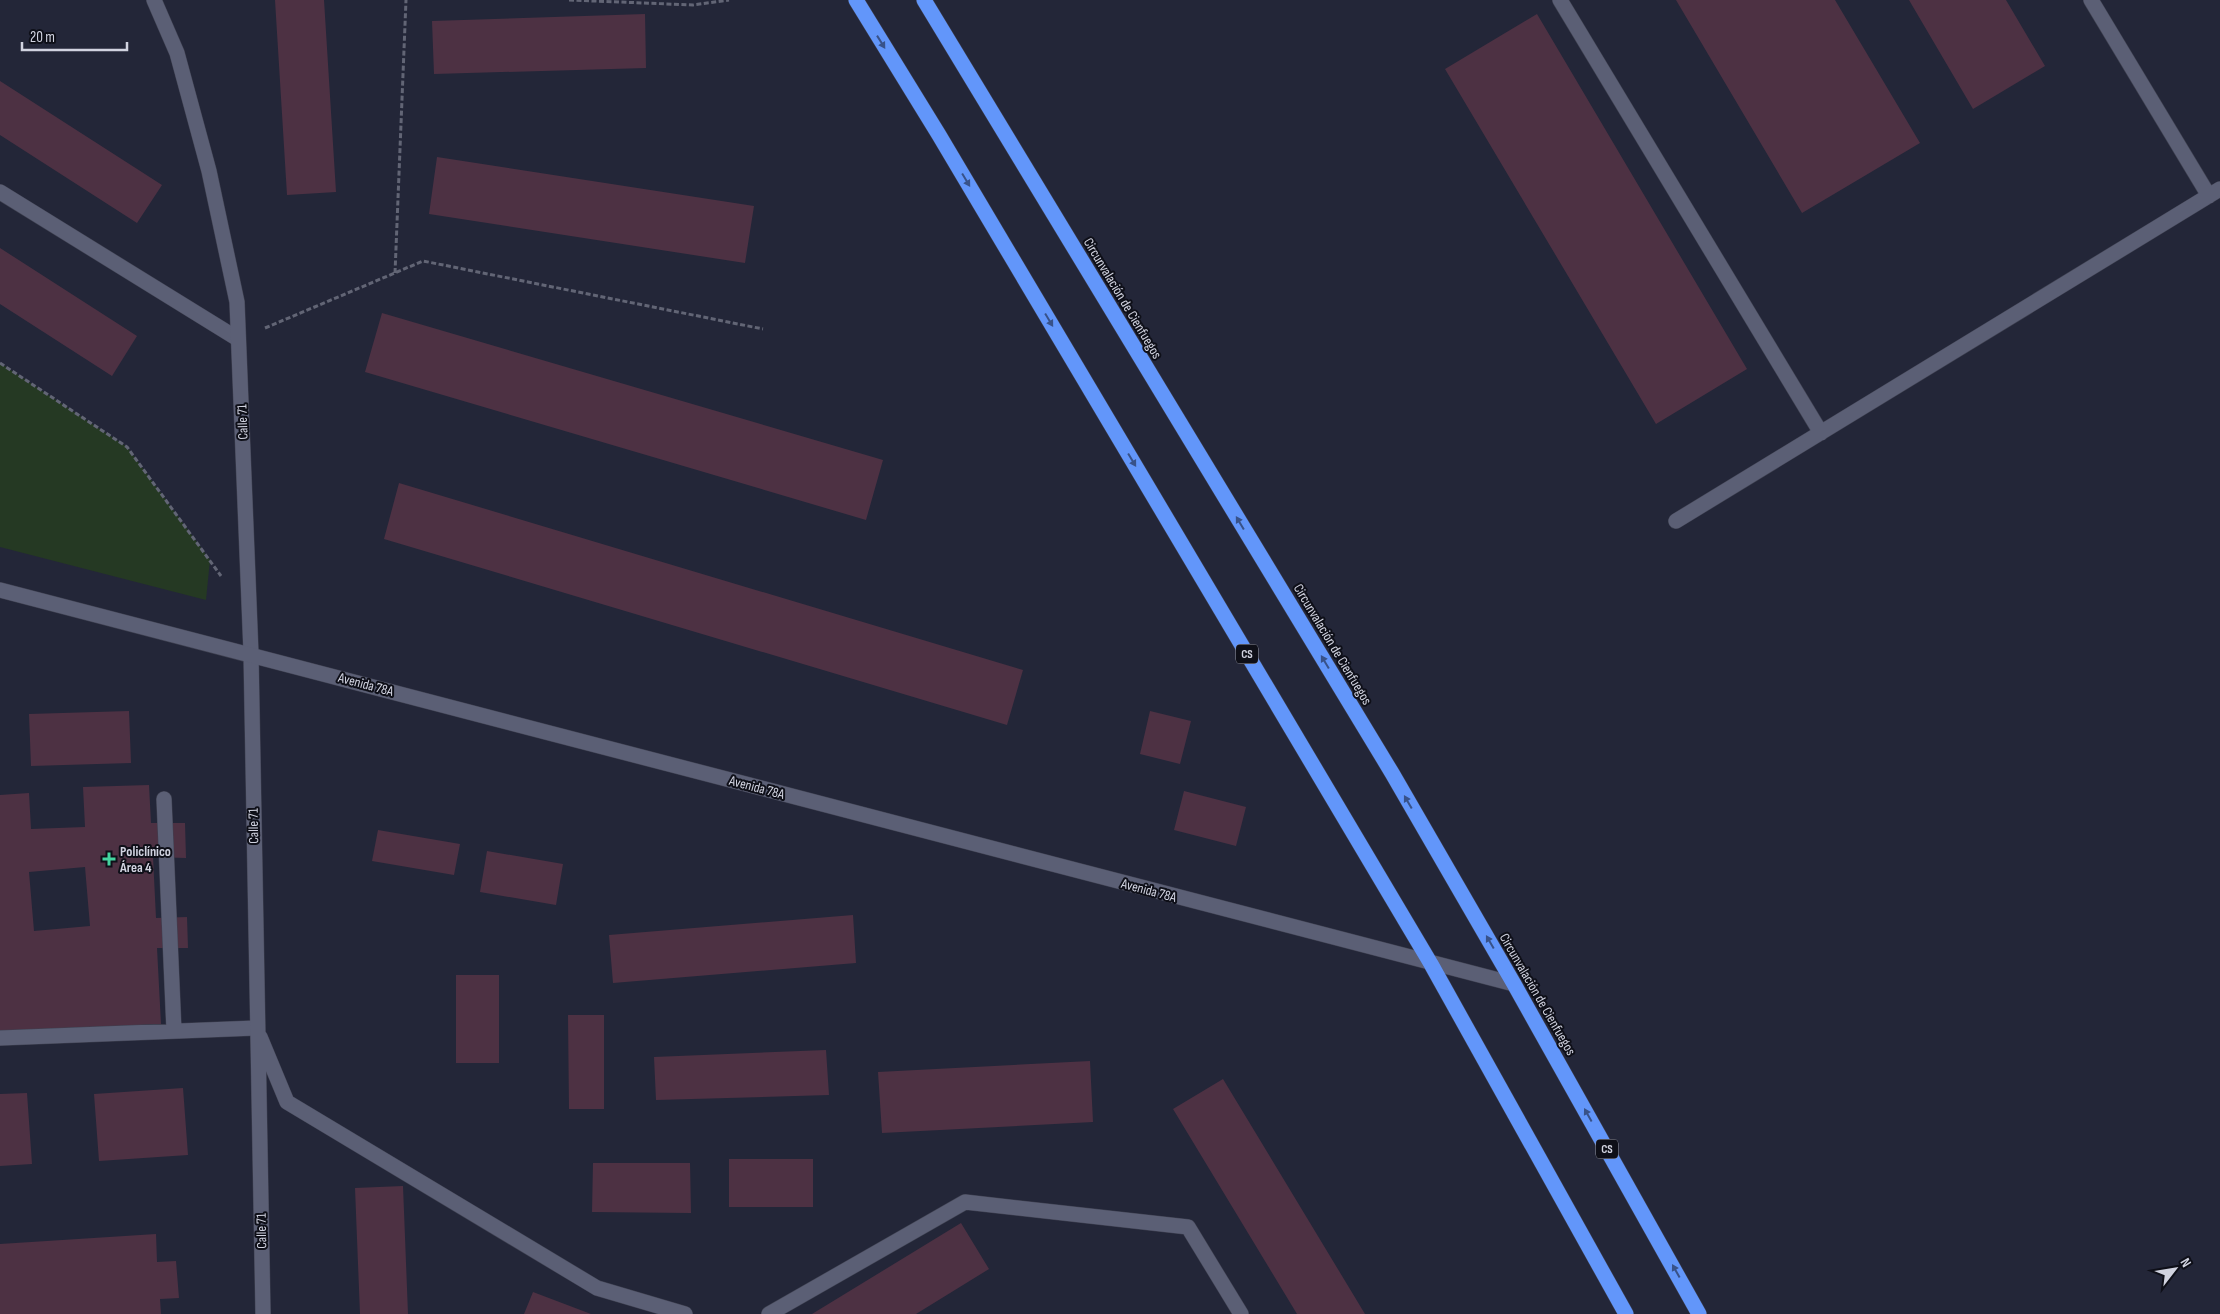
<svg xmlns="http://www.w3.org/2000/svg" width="2220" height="1314" viewBox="0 0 2220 1314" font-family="'Sofia Sans Condensed',sans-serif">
  <rect width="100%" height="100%" fill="#232638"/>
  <path fill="#253923" d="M0 363 127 447 210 560 206 600 0 547Z"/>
  <path fill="#4d3143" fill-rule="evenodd" d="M275 0H324L336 192 287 195Z
    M1676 0H1835L1920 143 1802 213Z
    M1909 0H2006L2045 66 1973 109Z
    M645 14 646 68 434 74 432 21Z
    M1537 14 1747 369 1656 424 1445 69Z
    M0 81 162 185 137 223 0 135Z
    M437 157 754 206 745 263 429 214Z
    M0 248 137 336 112 376 0 304Z
    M382 313 883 460 866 520 365 372Z
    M399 483 1023 670 1007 725 384 539Z
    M129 711 131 763 31 766 29 714Z
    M1150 711 1191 721 1180 764 1140 754Z
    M149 785 151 823H185L186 858 153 857 156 918 187 917 188 948H157L161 1024 0 1032V795L29 793 31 829 85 827 83 787ZM85 867 90 926 34 931 29 872Z
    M1184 791 1246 807 1236 846 1174 830Z
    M378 830 460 844 454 875 372 861Z
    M487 851 563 864 556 905 480 892Z
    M853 915 856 963 613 983 609 935Z
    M456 975H499V1063H456Z
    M568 1015H604V1109H569Z
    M826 1050 829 1095 656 1100 654 1057Z
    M1090 1061 1093 1122 882 1133 878 1072Z
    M1223 1079 1365 1314H1297L1173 1109Z
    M183 1088 188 1155 99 1161 94 1094Z
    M27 1093 32 1164 0 1166V1094Z
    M729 1159H813V1207H729Z
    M593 1163H690L691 1213 592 1212Z
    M403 1186 408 1314H360L355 1188Z
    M961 1223 989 1269 916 1314H812Z
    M156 1234 157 1262 176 1261 179 1298 160 1299 161 1314H0V1244Z
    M533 1292 591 1314H524Z"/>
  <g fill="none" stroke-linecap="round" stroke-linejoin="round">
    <defs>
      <path id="lane" d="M1560 0 1821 433
        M2091 0 2209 196
        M0 192 238 339
        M1676 521 2220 189
        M164 799 174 1031
        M0 1038 256 1028"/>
      <path id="street" d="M154 0 177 53 209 171 237 302 251 653 263 1314
        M260 1037 287 1102 597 1288 685 1314
        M769 1314 965 1202 1188 1227 1241 1314"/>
      <path id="secondary" d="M0 590 1514 984"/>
      <path id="highway" d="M856 0 939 135 1431 964 1626 1314
        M924 0 1392 773 1514 984 1699 1314"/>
    </defs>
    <use href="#lane" stroke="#3f4151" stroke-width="16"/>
    <use href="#street" stroke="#3f4151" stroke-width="16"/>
    <use href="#secondary" stroke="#3f4151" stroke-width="16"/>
    <use href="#highway" stroke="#3f4151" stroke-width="16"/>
    <path stroke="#626575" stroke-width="3" stroke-dasharray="5 2.5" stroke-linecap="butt" d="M569 0 693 5 729 0
      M395 273 406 0
      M265 328 423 261 763 329
      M0 363 127 447 221 576"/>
    <use href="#lane" stroke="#5b5f75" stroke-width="15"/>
    <use href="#street" stroke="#5b5f75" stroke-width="15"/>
    <use href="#secondary" stroke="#5b5f75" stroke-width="15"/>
    <use href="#highway" stroke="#6296fa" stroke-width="15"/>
  </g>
  <defs><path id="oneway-solid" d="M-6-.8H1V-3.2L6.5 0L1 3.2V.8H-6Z" transform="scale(1.25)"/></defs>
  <g fill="#385289">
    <use href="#oneway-solid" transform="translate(881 42) rotate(58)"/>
    <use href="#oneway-solid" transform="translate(966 180) rotate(59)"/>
    <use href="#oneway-solid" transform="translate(1049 320) rotate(59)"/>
    <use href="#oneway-solid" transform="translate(1132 460) rotate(59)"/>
    <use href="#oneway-solid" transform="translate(1240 523) rotate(-121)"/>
    <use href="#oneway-solid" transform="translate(1325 662) rotate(-121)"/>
    <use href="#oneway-solid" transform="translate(1408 802) rotate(-120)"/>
    <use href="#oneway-solid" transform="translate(1490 942) rotate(-120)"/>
    <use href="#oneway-solid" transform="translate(1588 1115) rotate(-119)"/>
    <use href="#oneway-solid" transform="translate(1676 1271) rotate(-119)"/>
  </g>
  <path fill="#44d49f" stroke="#0e0f18" stroke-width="2" d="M106.5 851.5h5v5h5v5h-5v5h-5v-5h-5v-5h5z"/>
  <g text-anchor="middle" stroke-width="4" stroke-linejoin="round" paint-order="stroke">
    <g fill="#0e0f18" stroke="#9698a4" stroke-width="1">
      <rect x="1236" y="644.5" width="22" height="19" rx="4"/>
      <rect x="1596" y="1139.5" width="22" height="19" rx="4"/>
    </g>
    <g font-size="12" font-weight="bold" fill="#d1d3e0">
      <text x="1247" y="658">CS</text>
      <text x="1607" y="1153">CS</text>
    </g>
    <g font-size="14" fill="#d1d3e0" stroke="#0e0f18">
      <text transform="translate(1123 298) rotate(59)" y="5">Circunvalación de Cienfuegos</text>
      <text transform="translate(242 422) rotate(-92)" y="5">Calle 71</text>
      <text transform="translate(1333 644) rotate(59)" y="5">Circunvalación de Cienfuegos</text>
      <text transform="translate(366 684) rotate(15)" y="5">Avenida 78A</text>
      <text transform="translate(757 787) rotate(15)" y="5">Avenida 78A</text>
      <text transform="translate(253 826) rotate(-91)" y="5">Calle 71</text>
      <text transform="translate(1149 890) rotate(15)" y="5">Avenida 78A</text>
      <text transform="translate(1538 994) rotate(60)" y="5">Circunvalación de Cienfuegos</text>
      <text transform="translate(261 1231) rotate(-91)" y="5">Calle 71</text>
    </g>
    <g font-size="14" font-weight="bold" fill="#d1d3e0" stroke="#0e0f18" text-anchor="start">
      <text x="120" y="856">Policlínico<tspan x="120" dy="16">Área 4</tspan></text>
    </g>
  </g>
  <g transform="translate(2175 1269) rotate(59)" stroke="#0e0f18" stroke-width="4" paint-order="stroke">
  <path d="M0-4L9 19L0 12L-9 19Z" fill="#d1d3e0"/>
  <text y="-8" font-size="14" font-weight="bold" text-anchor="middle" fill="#d1d3e0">N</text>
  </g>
  <path d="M22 42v8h105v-8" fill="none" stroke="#d1d3e0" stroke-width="2.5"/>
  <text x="30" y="42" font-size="15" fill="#d1d3e0" stroke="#0e0f18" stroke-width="4" paint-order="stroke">20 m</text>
</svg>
